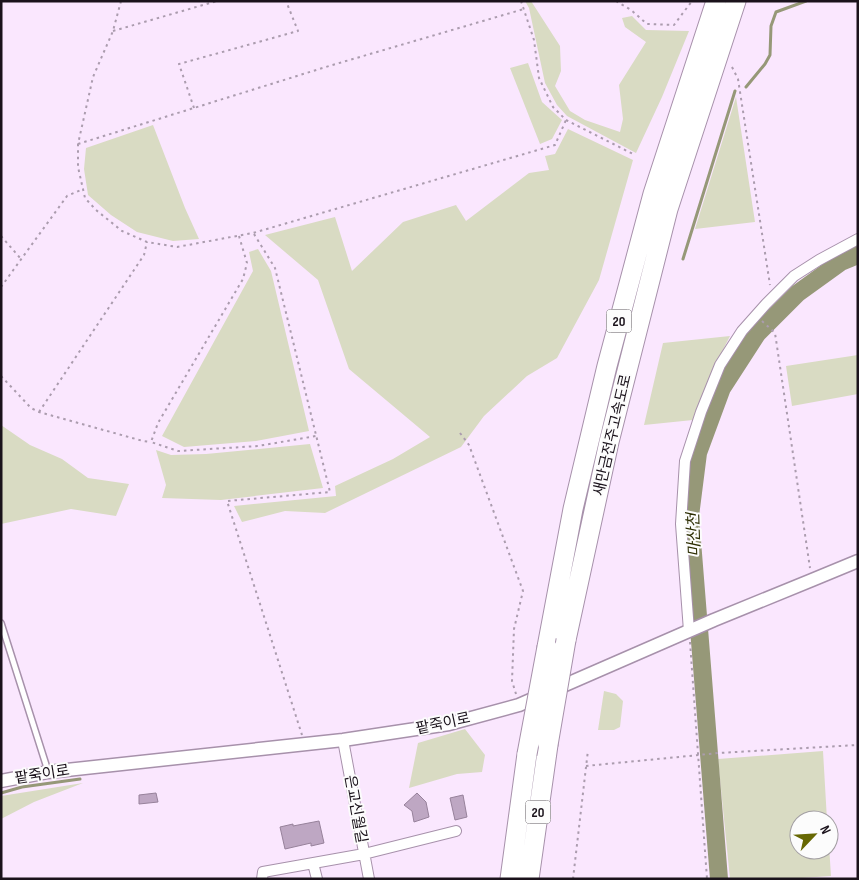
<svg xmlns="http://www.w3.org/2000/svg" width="859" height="880" viewBox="0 0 859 880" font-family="'Sofia Sans Condensed','Noto Sans KR',sans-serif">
  <rect width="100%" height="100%" fill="#fae7fe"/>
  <path fill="#d9dbc3" d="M525 1H531L560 46 561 71 555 86 570 111 585 120 620 132 623 119 619 85 646 42 625 27 622 18 632 16 646 30 689 31 662 97 636 153 567 116 557 105 545 83 529 8Z
    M528 63 542 102 562 120 552 139 540 144 510 68Z
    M736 97 755 222 695 229Z
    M153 125 185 208 199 239 173 241 137 232 111 215 88 195 84 169 86 148Z
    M568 129 633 160 599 280 557 358 527 376 484 416 461 447 325 513 285 511 242 522 234 506 336 496 335 486 393 459 430 437 349 369 318 280 265 235 335 217 352 271 403 222 456 205 466 221 529 173 549 170 545 156 555 154Z
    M258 249 271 271 309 431 256 441 184 447 162 436 253 271 249 252Z
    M730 336 712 372 693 420 644 425 663 343Z
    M858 355V394L792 406 786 366Z
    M1 425 30 445 62 459 88 478 129 484 116 516 71 509 1 524Z
    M310 444 323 488 221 500 162 498 166 485 156 450 171 455 206 454Z
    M604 691 616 694 623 701 620 727 614 730H598Z
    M465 729 485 755 482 772 457 774 409 788 418 743Z
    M823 751 827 820H799V850H829V845L831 876 787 879H730L718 759Z
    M83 783 34 802 1 819V796Z"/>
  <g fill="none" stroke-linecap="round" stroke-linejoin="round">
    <path stroke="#969878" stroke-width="3" d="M746 87 765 64 770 55 771 26 776 12 806 1
      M683 259 735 91
      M1 793 22 787 80 779"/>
    <path stroke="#969878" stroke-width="18" d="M719 879 690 516 698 453 722 388 757 334 798 293 841 262 858 255"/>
  </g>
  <path fill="#bea7c3" stroke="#97829b" d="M156 793 158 802 139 804V795Z
    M417 793 426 802 429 817 414 822 412 811 404 805Z
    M463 795 467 817 455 820 450 798Z
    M319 821 324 843 311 846V843L285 849 280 827 293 824V826Z"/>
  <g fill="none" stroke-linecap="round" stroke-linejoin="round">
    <defs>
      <path id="service" d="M1 623 48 771"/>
      <path id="minor" d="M689 631 681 524 685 461 701 412 720 365 742 331 766 304 794 276 819 260 858 239
        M343 740 369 879
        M313 863 317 879
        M262 879 263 872 364 854 456 831"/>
      <path id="tertiary" d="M1 781 48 772 343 740 449 724 519 705 714 620 812 580 858 561"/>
      <path id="motorway" d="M566 640 609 442 668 209 736 1
        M547 647 573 509 607 366 653 194 716 1
        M510 879 527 754
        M529 879 548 745"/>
    </defs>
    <use href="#service" stroke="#a791ab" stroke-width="8"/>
    <use href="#minor" stroke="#a791ab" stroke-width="12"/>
    <use href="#tertiary" stroke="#a791ab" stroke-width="15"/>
    <use href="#motorway" stroke="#a791ab" stroke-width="21"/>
    <path stroke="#ab9cae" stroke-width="2" stroke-dasharray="2.5 4" stroke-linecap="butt" d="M121 1 113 31 93 77 78 144V167L85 198 96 210 122 231 147 242 177 247 253 233 555 145 566 120
      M521 1 534 40 539 78 553 107 566 120 635 155
      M616 1 631 10 647 24 674 25 692 1
      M113 31 217 1
      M732 67 738 79 770 285
      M194 108 179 64 298 31 286 1
      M78 144 329 66 524 9
      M254 234 275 268 330 492 227 501 302 735
      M1 236 21 259
      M239 236 247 263 243 279 158 423 151 442 178 451 258 446 316 436
      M1 287 67 196 83 189
      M762 321 775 333 810 568
      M1 376 31 408 39 412 143 441 150 442
      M39 412 144 255 147 242
      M460 433 469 445 523 591 514 629 512 681 516 694
      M690 642 707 879
      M586 766 719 753 858 745
      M573 879 588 750"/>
    <use href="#service" stroke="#fff" stroke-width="5"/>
    <use href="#minor" stroke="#fff" stroke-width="10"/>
    <use href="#tertiary" stroke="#fff" stroke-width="12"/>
    <use href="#motorway" stroke="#fff" stroke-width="19"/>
    <defs>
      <path id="motorway-bridge" d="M548 745 566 640
        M527 754 547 647"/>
    </defs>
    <use href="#motorway-bridge" stroke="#a791ab" stroke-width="21" stroke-linecap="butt"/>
    <use href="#motorway-bridge" stroke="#fff" stroke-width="19"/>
  </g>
  <g text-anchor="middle" stroke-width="4" stroke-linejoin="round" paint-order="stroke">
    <g fill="#fcfcfc" stroke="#5e585e" stroke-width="1">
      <rect x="606.5" y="309.5" width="25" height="23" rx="4"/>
      <rect x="525.5" y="800.5" width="25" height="23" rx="4"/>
    </g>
    <g font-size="14" font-weight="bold" fill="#1a121b">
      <text x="619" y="326">20</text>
      <text x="538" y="817">20</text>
    </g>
    <g font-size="15" fill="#1a121b" stroke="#fcfcfc">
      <text transform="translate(612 435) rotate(-77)" y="5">새만금전주고속도로</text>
      <text transform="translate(443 723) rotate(-12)" y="5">팥죽이로</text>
      <text transform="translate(42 774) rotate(-9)" y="5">팥죽이로</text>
      <text transform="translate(356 809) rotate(80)" y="5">은교신월길</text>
    </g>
    <g font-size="16" font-style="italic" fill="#2d2e03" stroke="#fcfcfc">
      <text transform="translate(693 535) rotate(-92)" y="6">마산천</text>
    </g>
  </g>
  <rect width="859" height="880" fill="none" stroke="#1a121b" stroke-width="5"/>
  <g transform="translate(814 835) rotate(65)"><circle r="24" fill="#fcfcfc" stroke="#a29ea2"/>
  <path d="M0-4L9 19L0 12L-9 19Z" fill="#676804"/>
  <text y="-8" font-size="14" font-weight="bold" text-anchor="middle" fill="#1a121b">N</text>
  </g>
</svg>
